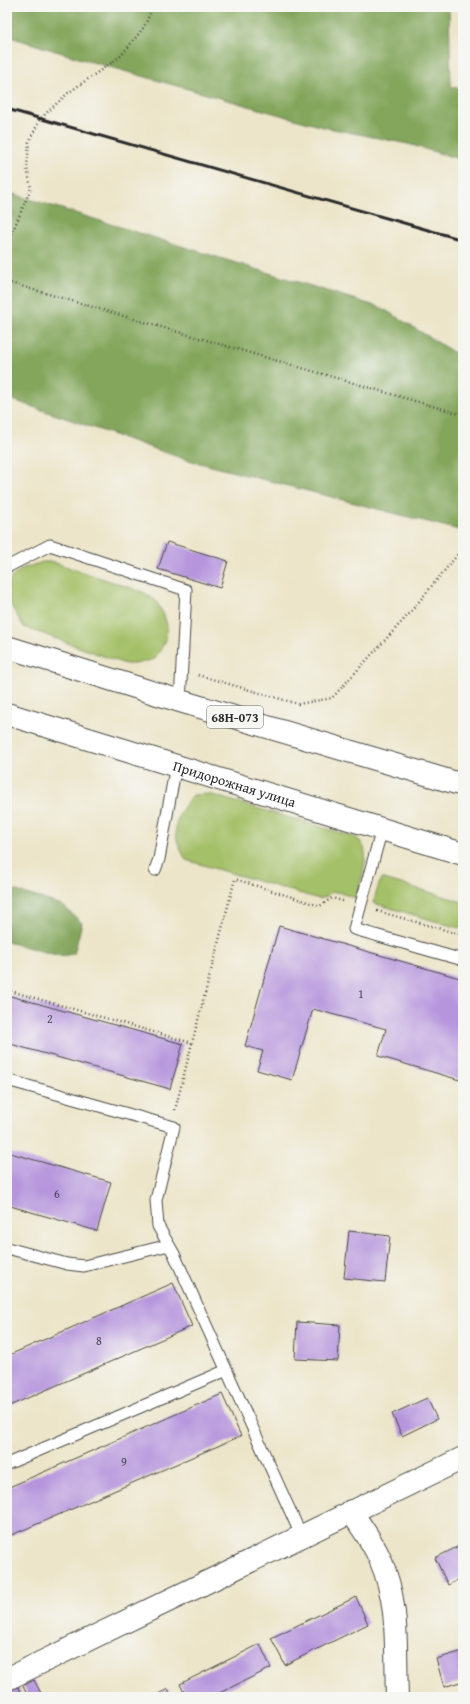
<svg xmlns="http://www.w3.org/2000/svg" width="470" height="1704" viewBox="0 0 470 1704" font-family="'Gentium Book Plus',serif">
  <rect width="100%" height="100%" fill="#f6f6f2"/>
  <filter id="ink" filterUnits="userSpaceOnUse"><feTurbulence type="fractalNoise" baseFrequency=".025" numOctaves="2"/><feDisplacementMap in="SourceGraphic" scale="8" xChannelSelector="R" yChannelSelector="G"/><feConvolveMatrix kernelMatrix="1 2 1 2 8 2 1 2 1" color-interpolation-filters="sRGB"/></filter>
  <filter id="wash" filterUnits="userSpaceOnUse"><feTurbulence type="fractalNoise" baseFrequency=".012" numOctaves="4" result="noise"/><feDisplacementMap in="SourceGraphic" scale="16" xChannelSelector="R" yChannelSelector="G"/><feGaussianBlur stdDeviation="0.9" result="paint"/><feColorMatrix in="noise" values="0 0 0 0 0 0 0 0 0 0 0 0 0 0 0 0 0 1.4 0 .05"/><feComposite in="paint" operator="in"/></filter>
  <g filter="url(#wash)">
    <rect width="100%" height="100%" fill="#ece5c9"/>
    <path fill="#a4c067" stroke="#687649" d="M43 562H53L143 592 156 601 164 615 167 625 166 640 155 659 135 664H125L24 627 10 604 8 591 9 580 21 569Z
      M209 794 355 837C357 839 361 841 362 844 371 856 359 885 356 898L337 892 330 893 326 897 319 899 186 860C170 832 173 819 193 795Z
      M381 878 463 902 462 929 373 903Z"/>
    <path fill="#83a65c" stroke="#576844" d="M7 7H449L451 86 463 90V160L408 144 323 127 85 60 7 36Z
      M7 192 382 308 463 358V531L184 459 7 398Z
      M7 888 62 905 82 923 74 954 60 956 7 942Z"/>
    <g id="blocks">
      <path fill="#b695dd" d="M167 542 228 561 220 588 158 569Z
        M279 926 463 979V1081L378 1056 386 1029 313 1009 292 1080 257 1070 263 1051 245 1046Z
        M7 995 183 1044 170 1089 7 1043Z
        M7 1152 111 1182 97 1231 7 1205Z
        M349 1231 390 1236 385 1282 344 1278Z
        M173 1283 192 1326 7 1407V1356Z
        M297 1322 340 1325 338 1361 295 1359Z
        M222 1394 241 1436 7 1537V1488Z
        M427 1398 437 1419 402 1436 392 1414Z
        M463 1544V1577L448 1585 435 1558Z
        M356 1597 368 1624 285 1665 271 1638Z
        M260 1644 271 1668 211 1697H186L180 1684Z
        M463 1651V1681L444 1687 436 1659Z
        M34 1680 43 1697H28L23 1686Z
        M18 1687 22 1697H9L7 1691Z
        M168 1689 172 1697H152Z"/>
    </g>
  </g>
  <g filter="url(#ink)">
    <use href="#blocks" fill-opacity="0" stroke="#484743" stroke-width="1"/>
    <g fill="none" stroke-linecap="round" stroke-linejoin="round">
      <defs>
        <path id="lane" d="M7 567 50 545 186 590 180 701
          M382 829 354 929 463 960
          M155 870 159 859 176 765
          M7 1080 174 1127 156 1200 158 1226 174 1254 301 1535
          M7 1248 67 1264 84 1266 169 1245
          M7 1464 227 1370"/>
        <path id="street" d="M351 1511C361 1527 373 1542 380 1559 400 1604 395 1649 397 1697
          M7 1679 463 1458"/>
        <g id="primary">
          <path d="M7 647 180 701 463 785"/>
          <path id="s1" d="M7 714 463 854"/>
        </g>
      </defs>
      <use href="#lane" stroke="#484743" stroke-width="13"/>
      <use href="#street" stroke="#484743" stroke-width="24"/>
      <use href="#primary" stroke="#484743" stroke-width="24"/>
      <path stroke="#484743" stroke-width="2.5" stroke-dasharray="1 3" stroke-linecap="butt" d="M7 241 12 233 31 188 27 168 29 142 40 119 68 93 121 56 144 27 153 7
        M7 282 463 415
        M198 675 298 704 332 698 408 615 463 548
        M377 911 463 935
        M7 990 192 1043 235 879 320 906 332 898 343 901
        M175 1110 192 1043"/>
      <use href="#lane" stroke="#fff" stroke-width="11"/>
      <use href="#street" stroke="#fff" stroke-width="22"/>
      <use href="#primary" stroke="#fff" stroke-width="22"/>
      <path stroke="#2b2b2b" stroke-width="3" d="M7 109 463 240"/>
    </g>
  </g>
  <g text-anchor="middle" stroke-width="3" stroke-linejoin="round" paint-order="stroke">
    <g font-size="12" fill="#4e4658">
      <text x="361" y="998">1</text>
      <text x="50" y="1023">2</text>
      <text x="57" y="1198">6</text>
      <text x="99" y="1345">8</text>
      <text x="124" y="1466">9</text>
    </g>
    <rect fill="#f6f6f2" stroke="#686867" stroke-width="1" x="207" y="706" width="56" height="22" rx="3"/>
    <g font-size="13" font-weight="bold" fill="#2b2b2b">
      <text x="235" y="722">68Н-073</text>
    </g>
    <g font-size="14" fill="#2b2b2b" stroke="#f6f6f2">
      <text dy="5" stroke="none"><textPath href="#s1" startOffset="238">Придорожная улица</textPath></text>
    </g>
  </g>
  <rect width="470" height="1704" fill="none" stroke="#f6f6f2" stroke-width="24"/>
</svg>
